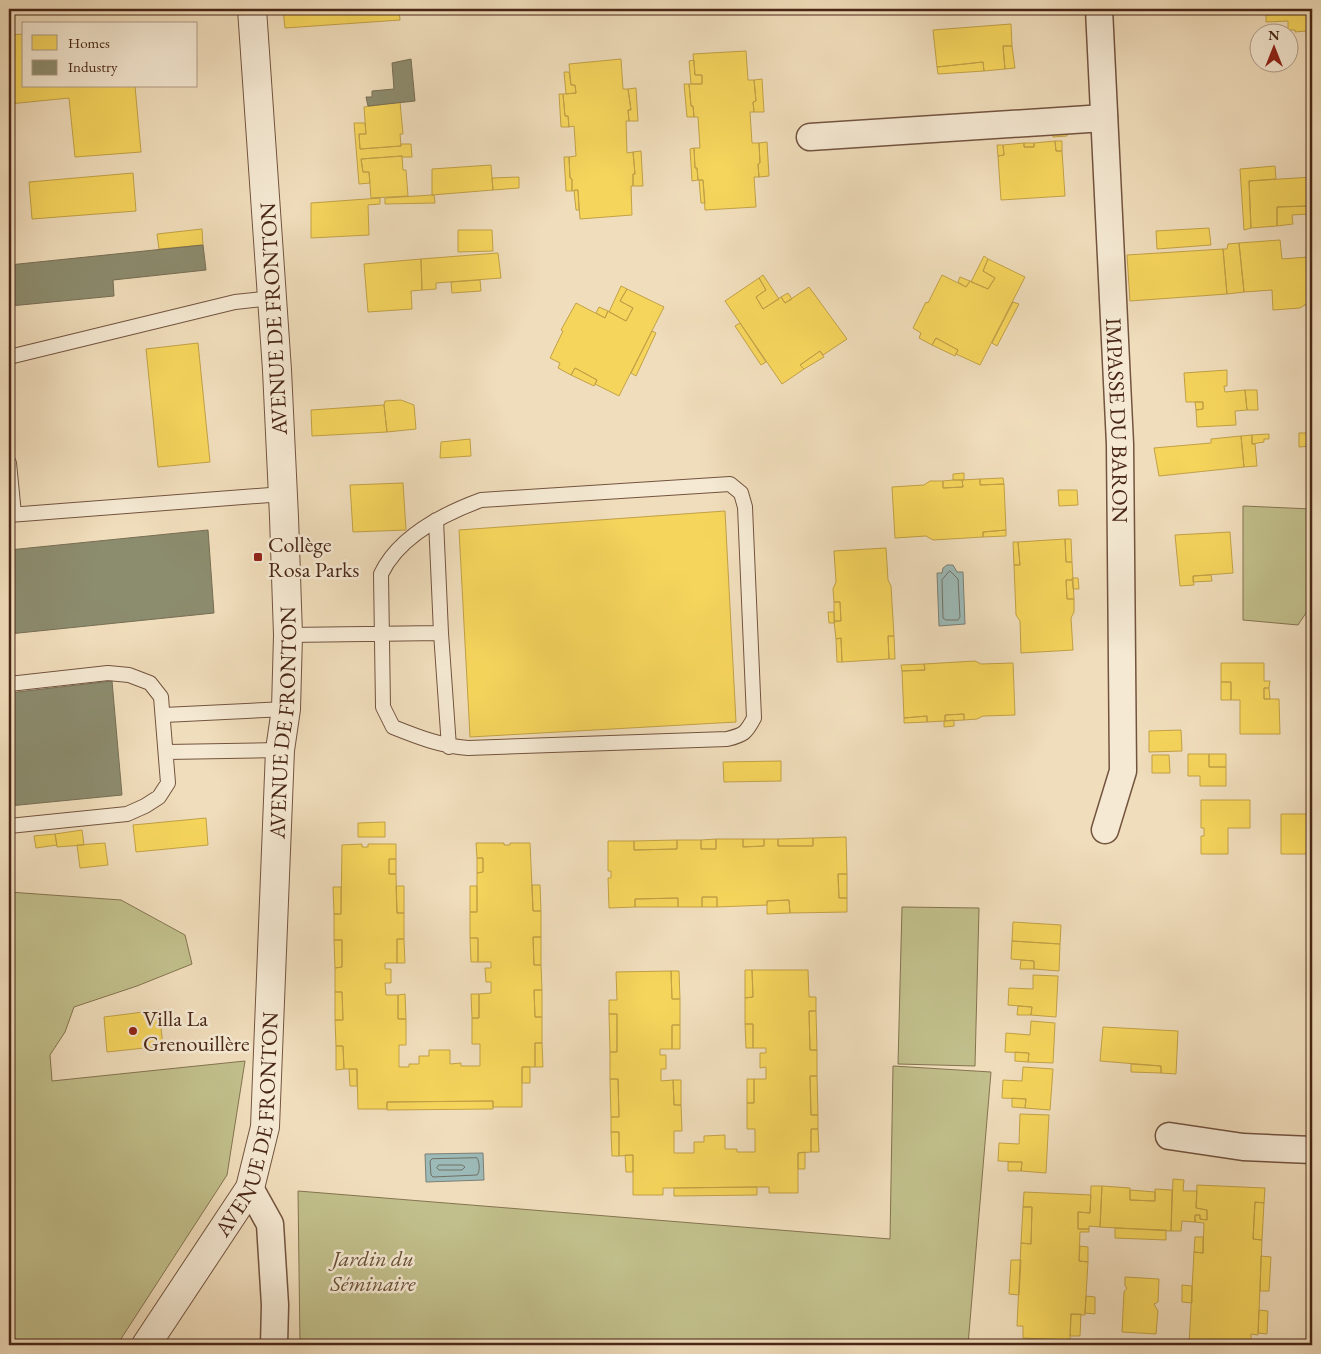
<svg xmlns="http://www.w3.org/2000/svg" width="1321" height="1354" viewBox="0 0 1321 1354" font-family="'EB Garamond',serif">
  <rect width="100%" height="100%" fill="#f0ddbb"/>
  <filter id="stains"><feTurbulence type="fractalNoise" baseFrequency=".004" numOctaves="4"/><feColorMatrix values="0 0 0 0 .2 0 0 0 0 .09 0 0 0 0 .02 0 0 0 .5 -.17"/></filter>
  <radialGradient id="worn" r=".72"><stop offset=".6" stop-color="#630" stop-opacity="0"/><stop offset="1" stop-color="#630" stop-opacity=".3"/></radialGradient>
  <path fill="#c1bf8b" stroke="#857350" d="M1243 506 1312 509V604L1298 625 1243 620Z
    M9 892 121 900 185 935 192 964 137 986 74 1007 65 1032 50 1055 52 1081 245 1061 227 1175 117 1345H9Z
    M902 907 979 908 975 1066 898 1064Z
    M893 1066 991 1072 968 1345H300L298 1191 890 1239Z"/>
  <path fill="#9cbab7" stroke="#7b7f77" d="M947 565H953L957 572H963L965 624 939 626 937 573H942L943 568Z
    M483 1153 484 1180 426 1182 425 1154Z"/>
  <path fill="#f6d55c" stroke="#c2a147" d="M283 9H399L400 20 285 28Z
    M1257 9H1295V11L1257 12Z
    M1312 13V45H1307L1306 31 1295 32V30H1288V21L1266 22V15Z
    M1011 24 1012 46H1003L1005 69 984 71 983 62 937 67 933 30Z
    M24 34V86H135L141 152 75 157 69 98 9 104V35Z
    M1003 46H1012L1015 68 1005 69Z
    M746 51 748 80H754L756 101 753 102 754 112H750L752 143H759L760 163 758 164 759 177H754L756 207 705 210 703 180H698L697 168H695L694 148H700L698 117H694L693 106H691L689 84H702V75H695L693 54Z
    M621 59 623 89H628L631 110H628L629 121H626L627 153 633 152 635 174H633V186H631L632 215 580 219 578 190 572 191V179L570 178 569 157 576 156 574 126 569 127 568 116H565L563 94 576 93 575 85H571L569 64Z
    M694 60 695 75H702V84H691L689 61Z
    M983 62 984 71 938 74 937 67Z
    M564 72H569L571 85H575L576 93 566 94Z
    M762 79 764 112H754L753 102 756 101 754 80Z
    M684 84H689L691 106H693L694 117H687Z
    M636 88 638 121H629L628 110H631L628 89Z
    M559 94H563L565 116H568L569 127H561Z
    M400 102 403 134H400L401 146 360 149 359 134H366L364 107Z
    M354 123H365L366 134H359L360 149 401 146V144H411L412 157H402V156L361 159 363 172H369L370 183 359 184Z
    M1067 129V136L1053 137 1052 131Z
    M1055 141H1062V151H1056Z
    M1055 141 1056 151H1062L1065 196 1001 200 998 156 1004 155 1003 145 1024 143V147H1034V143Z
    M767 142 769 176 759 177 758 164 760 163 759 143Z
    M1024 143H1034V147H1024Z
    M997 145H1003L1004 155 998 156Z
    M694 148 695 168H697L698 180 692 181 690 149Z
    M641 151 643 186H633V174H635L633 152Z
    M402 156 403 170H406L408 196 371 198 369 172H363L361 159Z
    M564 157H569L570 178 572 179V191H566Z
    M491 165 493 190 432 195V169Z
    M1275 166 1276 179 1249 181 1251 228 1244 230 1240 169Z
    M133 173 136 211 32 219 29 182Z
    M519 177V188L493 190 492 178Z
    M1312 177V213L1309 214V206L1277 207V226L1251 228 1249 181Z
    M699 180H703L705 203H701Z
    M574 190H578L579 210H576Z
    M432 195H434L435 203 385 204V198Z
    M380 198V204L368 205 369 235 311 238V203Z
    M1309 206V214L1292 215 1293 224 1277 226V207Z
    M1209 228 1211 245 1157 249 1156 231Z
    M202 229 203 245 159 249 157 234Z
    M458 230H492L493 251 458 252Z
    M1280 240 1282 259 1308 257 1311 301 1300 308 1273 310 1272 290 1244 292 1239 243Z
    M1239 243 1244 292 1227 294 1223 249H1227L1228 244Z
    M1223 249 1227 294 1130 301 1127 255Z
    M498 253 501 278 436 283V289L422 290 421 259Z
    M984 256 988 259 983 271 995 278 988 289 971 282Z
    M421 259 422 290 411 291 412 309 368 312 364 264Z
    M988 259 1025 277 980 365 956 354 958 350 936 338 932 345 919 338 921 333 913 328 926 302 928 303 942 275 966 287 970 281 988 289 995 278 983 271Z
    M763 275 779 299 763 309 756 297 766 290 759 278Z
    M960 277 970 281 966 287 958 282Z
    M759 278 766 290 756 297 763 309 781 297 785 303 809 287 847 339 823 355 820 351 800 365 804 369 782 384 725 301Z
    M480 280 481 291 452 293 451 282Z
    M621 286 627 289 620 301 633 308 626 321 609 312Z
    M627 289 664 307 619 396 595 384 597 380 575 368 571 375 558 368 560 363 550 358 563 331 561 330 576 303 605 318 608 311 626 321 633 308 620 301Z
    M788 293 792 299 785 303 781 297Z
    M1013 302 1019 304 997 346 992 343Z
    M599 307 608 311 605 318 596 313Z
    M740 323 766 362 761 365 735 326Z
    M652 331 656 333 636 376 631 373Z
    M936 338 958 350 955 356 932 345Z
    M198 343 210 462 158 467 146 349Z
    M820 351 824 357 804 369 800 365Z
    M575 368 597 380 594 386 571 375Z
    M1227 370V386H1224L1225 392 1245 390 1247 410 1235 411 1236 425 1197 427 1196 410 1203 409V402H1186L1184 373Z
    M1245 390H1257L1258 410H1247Z
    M401 400 414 405 416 429 387 432 384 405 385 401Z
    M1195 402H1203V409L1196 410Z
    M384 405 387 432 312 436 311 410Z
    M1308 416H1312V431H1309Z
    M1299 433H1312V446L1299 447Z
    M1269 434V439H1264V442L1252 444V435Z
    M1252 435V444H1255L1257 466 1244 467 1241 436Z
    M1241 436 1244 467 1159 476 1154 448 1211 443V439Z
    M470 439 471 456 440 458 441 442Z
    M964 473V480H953V474Z
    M1003 478 1004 484 980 485V479Z
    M980 479V485L1004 484 1006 530 983 532V537L933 540 926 536 895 538 892 487 924 485 930 481H943V488L963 487 962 480Z
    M953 480H962L963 487 943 488V481Z
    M403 483 406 530 353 532 350 485Z
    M1058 490H1077L1078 505 1059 506Z
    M725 511 736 722 470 737 459 530Z
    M1006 530V536L983 537V532Z
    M1230 532 1233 573 1193 576 1194 585 1180 586 1175 535Z
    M1065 539H1071L1072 562H1066Z
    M1065 539 1066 562H1072L1073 580H1066L1067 599H1074V612L1071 618 1073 650 1021 653 1020 621 1016 615 1014 565H1020L1018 542Z
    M1013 542H1018L1020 565H1014Z
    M886 548 888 580 891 586 894 636H888L889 659 842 662 841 638 836 639 834 621H841L840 602H834L833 589 836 582 834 551Z
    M1211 575 1212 581 1193 582V576Z
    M1072 578H1078L1079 589H1073Z
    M1066 580H1073L1074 599H1067Z
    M834 602H840L841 621H834Z
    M828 612H834L835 623H829Z
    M888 636H894L895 659H889Z
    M841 638 842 662H837L836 639Z
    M975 661 981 664 1013 663 1015 715 983 716 977 719 964 720V714L945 715V721L927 722V716L904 718 902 671 925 670 924 664Z
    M1221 663H1264V681H1270L1269 688H1264V699H1279L1280 734H1240V700H1231V682H1221Z
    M924 664 925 670 902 671 901 665Z
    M1221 682H1231V700H1221Z
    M1264 688H1269L1270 699H1264Z
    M964 714V720L945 721V715Z
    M927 716V722L904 723V718Z
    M954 720V726L944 727V721Z
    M1181 730 1182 751 1149 752V731Z
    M1188 754H1209V767H1226V786H1200V776H1188Z
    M1209 754H1226V767H1209Z
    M1152 755H1169L1170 773H1152Z
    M781 761V781L724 782 723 762Z
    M1201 800H1250V828H1228V854H1201V836H1204V828H1201Z
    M1281 814H1312V854H1281Z
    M206 818 208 845 136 852 133 825Z
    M385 822V837H358V823Z
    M82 830 84 845 57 847 55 834Z
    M55 834 57 845 36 848 34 836Z
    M846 837 847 874H838L839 898H847V912L790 913 789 900 767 901V905L717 907V897H702V907H678V898L635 899V907L609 908 608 878H611V871H608V841H634V850L677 849V840H701V849H716V839H743V847L764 846V839H778V846H813V838Z
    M813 838V846H778V839Z
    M716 839V849H701V840Z
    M743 839H764V846L743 847Z
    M677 840V849L634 850V841Z
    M105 843 108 865 80 868 77 845Z
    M476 843H504V845H510V843H530L533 911H541V937H533L534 965H541L542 990H534L535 1017H542V1043H535V1067H522V1107H493V1101L387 1102V1109H358L357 1069H344L343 1046H336L335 1020H343L342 992H335V968L342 967V940H334V914H341L342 845 362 844V847H368V844H396V859H389V874H396L397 913H404V939H397V963H385V969H391V983H385L386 995H398V1019H406V1045H399V1067H409V1064H419V1056H429V1050H450V1064L461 1063V1066H480V1044H472V1018H479V994L491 993V982H486L485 968H491V962H478V938H470V912H477V873L483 872V858H477Z
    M477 858H483V872L477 873Z
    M389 859H396V874H389Z
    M838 874H847V898H839Z
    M532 885H540L541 911H533Z
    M396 886H404V913H397Z
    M470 886H477V912H470Z
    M333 887H341V914H334Z
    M702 897H717V907H702Z
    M678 898V907H635V899Z
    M789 900 790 913 767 914V901Z
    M1013 922 1061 925 1060 944 1012 941Z
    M533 937H541V965H534Z
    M470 938H478V962H471Z
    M397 939H404L405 963H397Z
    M334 940H342V967L335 968Z
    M1012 941 1060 944 1059 971 1034 969V961L1011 959Z
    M1021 960 1034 961V969H1020Z
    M745 970H752L753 997 745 998Z
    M752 970H808L809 997H816V1011H809L810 1050H817V1076H810L811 1115H818V1129H811V1152L798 1153V1193H769V1187H757L663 1188V1195H633V1155L619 1156V1132H611V1117H619L618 1079H610V1052H617V1014H609V1000H617L616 972 671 971 672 999H680V1025H672V1049H660V1055H666V1069H661V1081L673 1080 674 1105H681L682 1131H674V1153H694V1142H704V1136L725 1135V1149H737V1152H755V1129H747V1103H754V1079H766V1067L760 1068V1053H766V1048H753V1024H745V998L753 997Z
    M671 971H679L680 999H672Z
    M1033 975 1058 976 1056 1017 1031 1015 1032 1007 1008 1005 1009 988 1033 989Z
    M534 990H542V1017H535Z
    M335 992H342L343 1020H335Z
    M405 994 406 1019H398V995Z
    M471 994H479V1018H472Z
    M1018 1006 1032 1007 1031 1015H1017Z
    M159 1010 163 1046 107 1052 104 1017Z
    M809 1011H816L817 1050H810Z
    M609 1014H617V1052H610Z
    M1031 1021 1055 1023 1053 1063 1028 1062 1029 1053 1005 1052 1006 1033 1030 1035Z
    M745 1024H753V1048H746Z
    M672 1025H680V1049H672Z
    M1103 1027 1178 1031 1176 1074 1161 1073V1066L1100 1061Z
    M535 1043H542L543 1067H535Z
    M336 1046H343L344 1069 336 1070Z
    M1015 1052 1029 1053 1028 1062 1015 1061Z
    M1131 1064 1161 1066V1073L1131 1072Z
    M522 1067H530V1083H522Z
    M1023 1067 1053 1069 1050 1110 1025 1108 1026 1099 1002 1098 1003 1080 1022 1081Z
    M349 1069H357V1086H350Z
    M810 1076H817L818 1115H811Z
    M610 1079H618L619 1117H611Z
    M747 1079H754V1103H747Z
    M673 1080H681V1105H674Z
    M1012 1098 1026 1099 1025 1108 1012 1107Z
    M493 1101V1109L387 1110V1102Z
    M1020 1114 1049 1115 1046 1173 1021 1171 1022 1162 998 1161 999 1143 1019 1144Z
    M811 1129H818L819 1152H811Z
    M611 1132H619V1156H612Z
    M805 1152V1169H798V1153Z
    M625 1155H633V1172H626Z
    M1008 1162H1022L1021 1171H1008Z
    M1173 1179 1184 1180 1183 1191H1197L1196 1208 1207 1210V1220L1200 1219V1215H1195V1222L1182 1221 1181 1231H1171Z
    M1197 1185 1265 1188 1264 1203 1255 1202 1253 1239 1262 1240 1258 1335 1251 1334V1345H1189L1194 1252 1203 1253 1204 1223 1195 1222V1215H1200V1219L1207 1220V1210L1196 1208Z
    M1091 1186H1102L1100 1227 1089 1226V1229H1078V1212L1090 1213Z
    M1102 1186 1130 1188V1200L1155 1201V1189L1172 1190 1171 1231 1100 1227Z
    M757 1187V1195L674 1196V1188Z
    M1130 1190 1155 1192V1201L1130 1200Z
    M1024 1192 1091 1195 1090 1213 1078 1212V1229H1089V1232H1080L1079 1261 1088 1262 1085 1313V1315L1071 1314 1070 1340 1023 1338V1326H1017L1021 1243 1031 1244 1032 1207H1023Z
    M1255 1202 1264 1203 1262 1240 1253 1239Z
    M1023 1207H1032L1031 1244 1021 1243Z
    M1115 1228 1166 1230V1240L1115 1238Z
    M1195 1237H1203V1253L1194 1252Z
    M1080 1246 1088 1247V1262L1079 1261Z
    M1261 1256 1271 1257 1269 1291H1260Z
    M1011 1260H1021L1019 1295 1009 1294Z
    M1125 1277 1159 1279 1158 1302 1154 1304 1158 1311 1156 1334 1122 1332 1124 1292 1127 1288 1125 1286Z
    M1182 1285 1192 1286V1303L1182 1302Z
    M1086 1296 1095 1297V1314L1085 1313Z
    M1259 1310 1268 1311 1267 1334 1258 1333Z
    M1071 1314H1081L1080 1336H1070Z"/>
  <path fill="#8c8c6e" stroke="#786e54" d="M411 59 415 101 368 106 366 97H372V91L394 89 392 63Z
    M203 245 206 270 113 280 114 296 10 306 9 265Z
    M208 530 214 613 9 634V550Z
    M112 681 122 795 9 806V693Z"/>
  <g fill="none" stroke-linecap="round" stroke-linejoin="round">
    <path stroke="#727066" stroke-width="1" d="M950 571 958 579 960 617 958 620H946L943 618 942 580Z
      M477 1158C480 1162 480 1172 477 1175L433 1177 431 1175 430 1161 432 1159Z
      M439 1165H462L465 1167 462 1170H439L437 1168Z"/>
    <defs>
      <path id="service" d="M9 357 235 302 272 298
        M9 463 14 514
        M730 484 741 493 745 507 754 718C746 733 744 735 727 739L468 748C441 746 418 737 393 727L383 707 381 574C399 536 443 514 481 500Z
        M9 515 283 494
        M436 520 441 633 449 747
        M288 635 441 633
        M9 684 108 673 129 675 150 683 161 697 168 783 159 797 145 806 127 814 9 826
        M164 715 286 709
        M167 752 280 750"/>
      <g id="minor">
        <path id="s1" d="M1099 9 1120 444 1123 771 1105 830"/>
        <path d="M810 137 1104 118"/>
        <path d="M1169 1136 1243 1147 1312 1150"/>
        <path d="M250 1188 270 1224 275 1305 274 1345"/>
      </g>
      <g id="tertiary">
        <path id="s2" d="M146 1345 250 1188 265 1127 280 750 286 709 288 635 284 517 277 370 252 9"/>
      </g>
    </defs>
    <use href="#service" stroke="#73543f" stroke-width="16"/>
    <use href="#minor" stroke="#73543f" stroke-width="29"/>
    <use href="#tertiary" stroke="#73543f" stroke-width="30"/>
    <use href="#service" stroke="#f5e9d3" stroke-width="14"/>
    <use href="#minor" stroke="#f5e9d3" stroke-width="26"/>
    <use href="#tertiary" stroke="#f5e9d3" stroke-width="28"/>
  </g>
  <g fill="#8f2418" stroke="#f5e9d3" stroke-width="2">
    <rect x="253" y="552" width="10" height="10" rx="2.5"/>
    <circle cx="133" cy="1031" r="5"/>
  </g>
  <g text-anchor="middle" stroke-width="5" stroke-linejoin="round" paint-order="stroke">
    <g font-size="22" fill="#492716" stroke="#f5e9d3">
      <text transform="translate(273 319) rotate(-93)" y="8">AVENUE DE FRONTON</text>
      <text dy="8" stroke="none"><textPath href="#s1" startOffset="412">IMPASSE DU BARON</textPath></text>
      <text dy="8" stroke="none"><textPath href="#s2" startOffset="656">AVENUE DE FRONTON</textPath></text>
      <text dy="8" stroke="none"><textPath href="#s2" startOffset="250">AVENUE DE FRONTON</textPath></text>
    </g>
    <g font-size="22" fill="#492716" stroke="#f5e9d3" text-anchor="start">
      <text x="268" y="552">Collège<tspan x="268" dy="25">Rosa Parks</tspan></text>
      <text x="143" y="1026">Villa La<tspan x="143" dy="25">Grenouillère</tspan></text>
    </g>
    <g font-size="22" font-style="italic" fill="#674d33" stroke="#f5e9d3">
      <text x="373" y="1266">Jardin du<tspan x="373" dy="25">Séminaire</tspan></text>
    </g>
  </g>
  <rect width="1321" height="1354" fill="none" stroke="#f0ddbb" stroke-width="30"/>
  <rect x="10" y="10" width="1301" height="1334" fill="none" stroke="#492716" stroke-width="2.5"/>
  <rect x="15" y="15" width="1291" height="1324" fill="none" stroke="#492716"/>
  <rect x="22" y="22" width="175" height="65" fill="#f5e9d3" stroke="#b09b87"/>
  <rect x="32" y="35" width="25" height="15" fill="#f6d55c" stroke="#b09b87"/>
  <text x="68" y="48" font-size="15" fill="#492716">Homes</text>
  <rect x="32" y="60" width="25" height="15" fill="#8c8c6e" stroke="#b09b87"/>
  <text x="68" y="72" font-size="15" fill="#492716">Industry</text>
  <g transform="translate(1274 48)"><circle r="24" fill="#f5e9d3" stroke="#b09b87"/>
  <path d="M0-4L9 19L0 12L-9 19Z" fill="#8f2418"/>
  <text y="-8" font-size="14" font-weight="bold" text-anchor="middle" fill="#492716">N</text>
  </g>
  <rect width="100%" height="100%" filter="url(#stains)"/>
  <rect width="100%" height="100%" fill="url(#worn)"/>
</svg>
